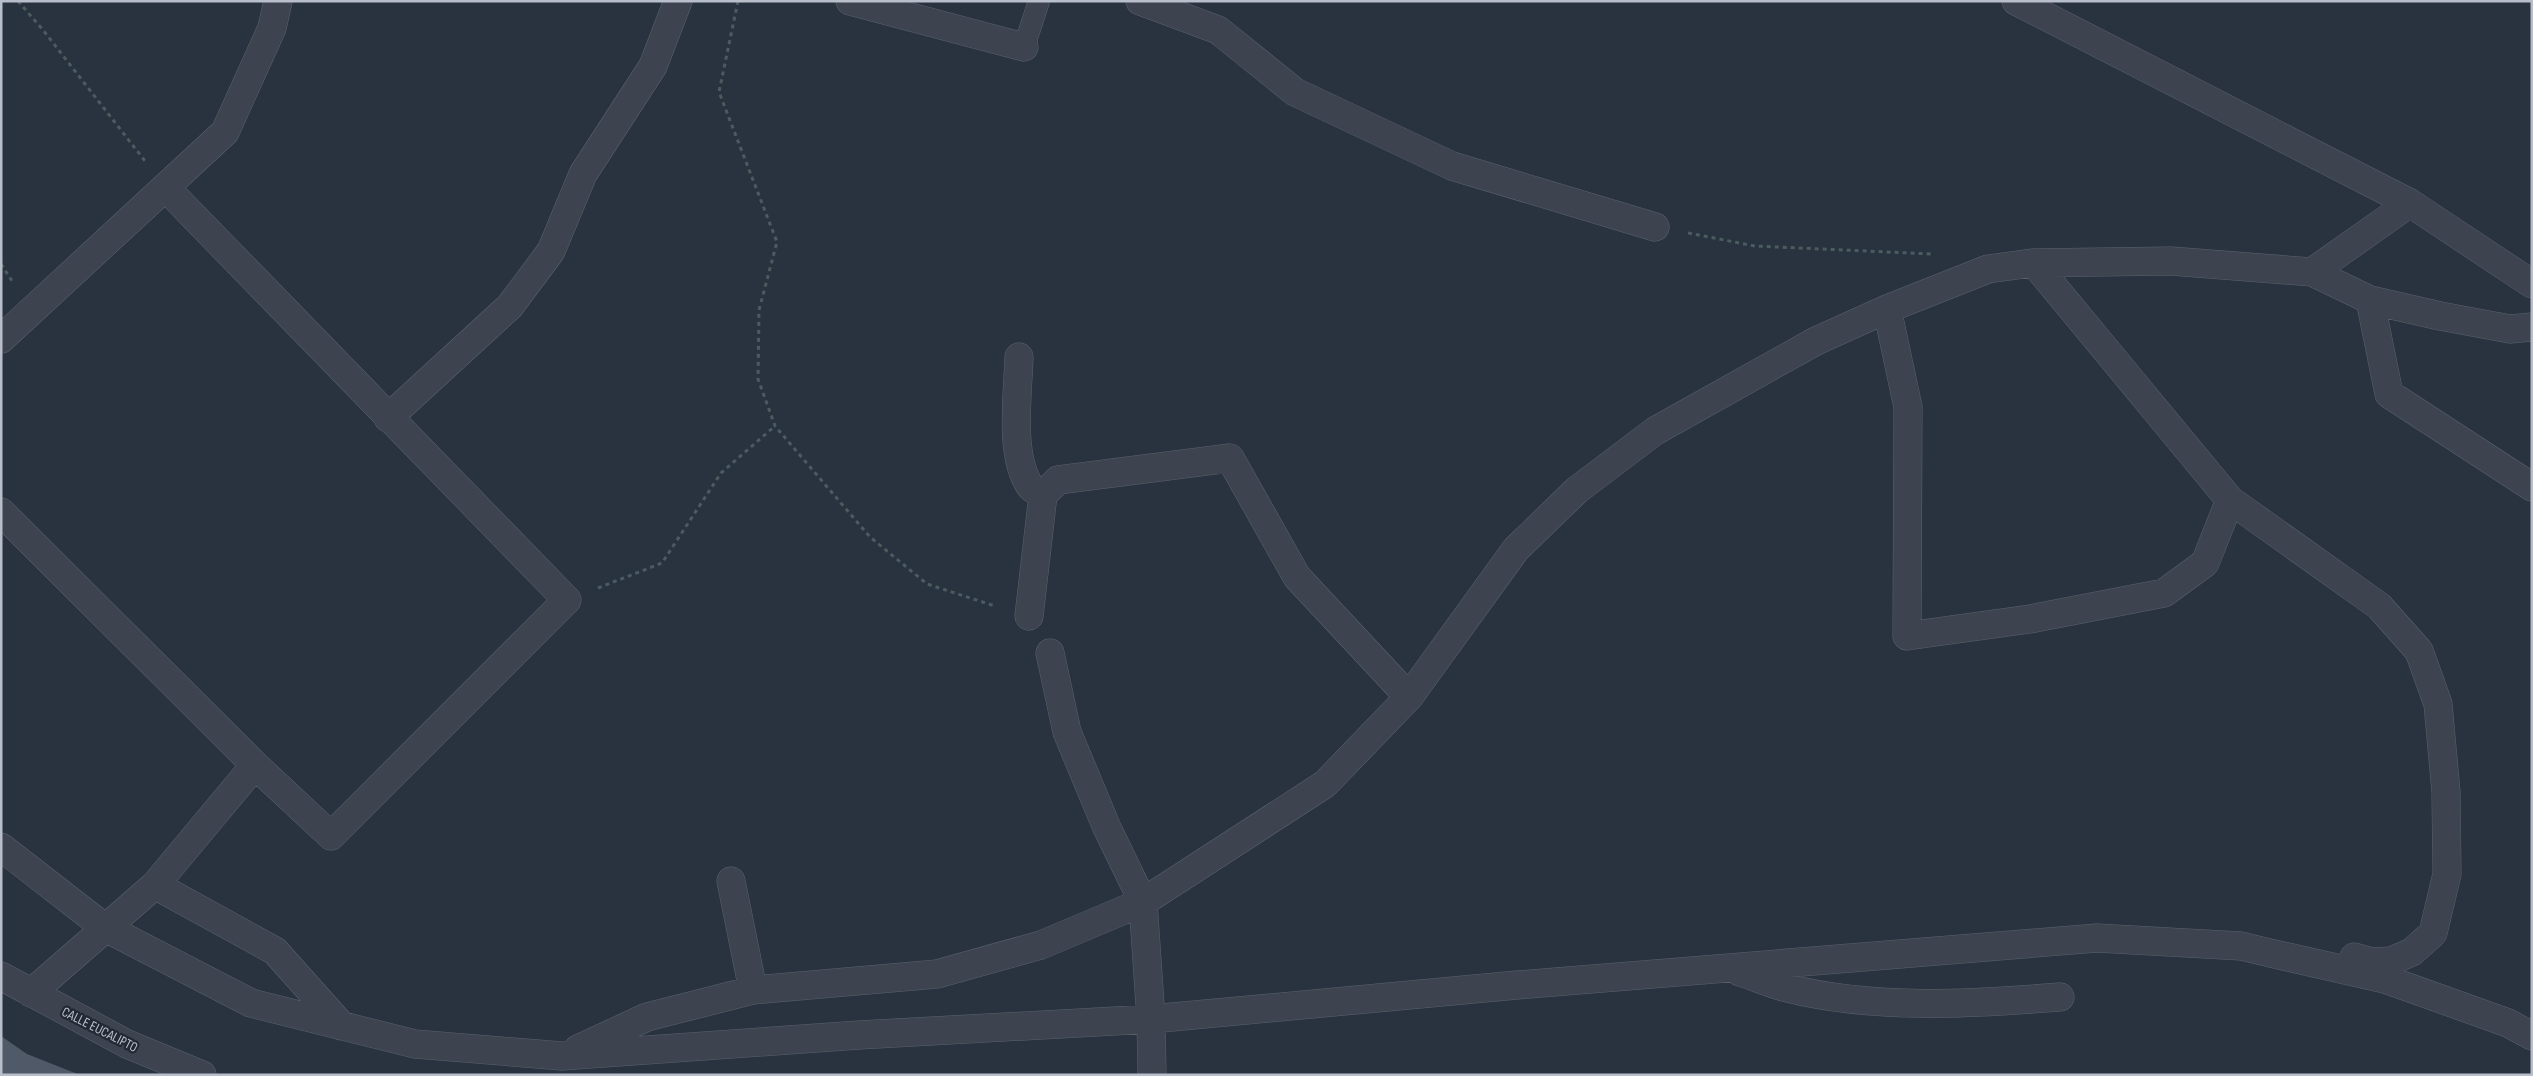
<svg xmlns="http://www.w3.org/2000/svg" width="2533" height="1076" viewBox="0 0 2533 1076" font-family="'Sofia Sans Condensed',sans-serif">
  <rect width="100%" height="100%" fill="#29323f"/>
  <path fill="#4f5968" d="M1 1036 27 1054 80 1075H1Z"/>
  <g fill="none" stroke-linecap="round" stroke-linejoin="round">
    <defs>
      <path id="lane" d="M1024 47 1039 1"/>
      <path id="street" d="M850 1 1024 47
        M1140 1 1218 30 1295 92 1452 166 1655 227
        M2016 1 2410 203 2532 284
        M2034 263 2230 500 2379 606 2419 651 2438 704 2446 792 2447 874 2433 933 2412 952 2391 961 2372 962 2354 957
        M2312 272 2410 203
        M2370 300 2389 394 2532 487
        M1887 309 1908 407 1907 636 2030 619 2164 593 2205 563 2230 500
        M1 339 225 132 272 28 278 1
        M1019 357C1018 394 1009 455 1030 486 1033 490 1039 492 1043 495
        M388 418 510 306 551 251 583 174 653 66 678 1
        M1 512 255 765 331 836 567 600 166 188
        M1029 616 1043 495 1058 480 1230 458 1297 577 1409 697
        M1050 653 1067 732 1107 828 1143 902 1151 1019 1152 1075
        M1 847 104 927 251 1003 415 1044 562 1056 859 1035 1151 1019 1517 985 2097 938 2241 946 2270 953 2385 979 2508 1023 2532 1036
        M731 881 753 990
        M155 885 275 951 342 1026
        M1740 972C1756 977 1771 984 1787 988 1875 1010 1970 1004 2060 997
        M1 976 127 1044 202 1075
        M31 993 155 885 255 765
        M578 1049 647 1017 753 990 937 974 1041 945 1143 902 1325 784 1409 697 1516 549 1577 490 1655 431 1816 341 1887 309 1988 269 2032 263 2171 261 2312 272 2370 300 2440 316 2510 329 2532 327"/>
    </defs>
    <use href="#lane" stroke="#5a626d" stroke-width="22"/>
    <use href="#street" stroke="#5a626d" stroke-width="29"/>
    <path stroke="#4b5c5f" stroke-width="3" stroke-dasharray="4 4" stroke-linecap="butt" d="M18 1 43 30 145 161
      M738 1 719 92 777 242 759 310 758 379 775 426 870 537 927 584 995 606
      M1688 233 1755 246 1932 254
      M1 264 12 281
      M598 588 662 563 721 473 775 426"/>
    <use href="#lane" stroke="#3d444f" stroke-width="21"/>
    <use href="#street" stroke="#3d444f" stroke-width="28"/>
  </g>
  <g text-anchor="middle" stroke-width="4.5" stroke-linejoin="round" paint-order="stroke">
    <g font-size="14" fill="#b9bfca" stroke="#212935">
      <text transform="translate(100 1029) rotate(27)" y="5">CALLE EUCALIPTO</text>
    </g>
  </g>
  <rect width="2533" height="1076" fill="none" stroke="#b9bfca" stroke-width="5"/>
</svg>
